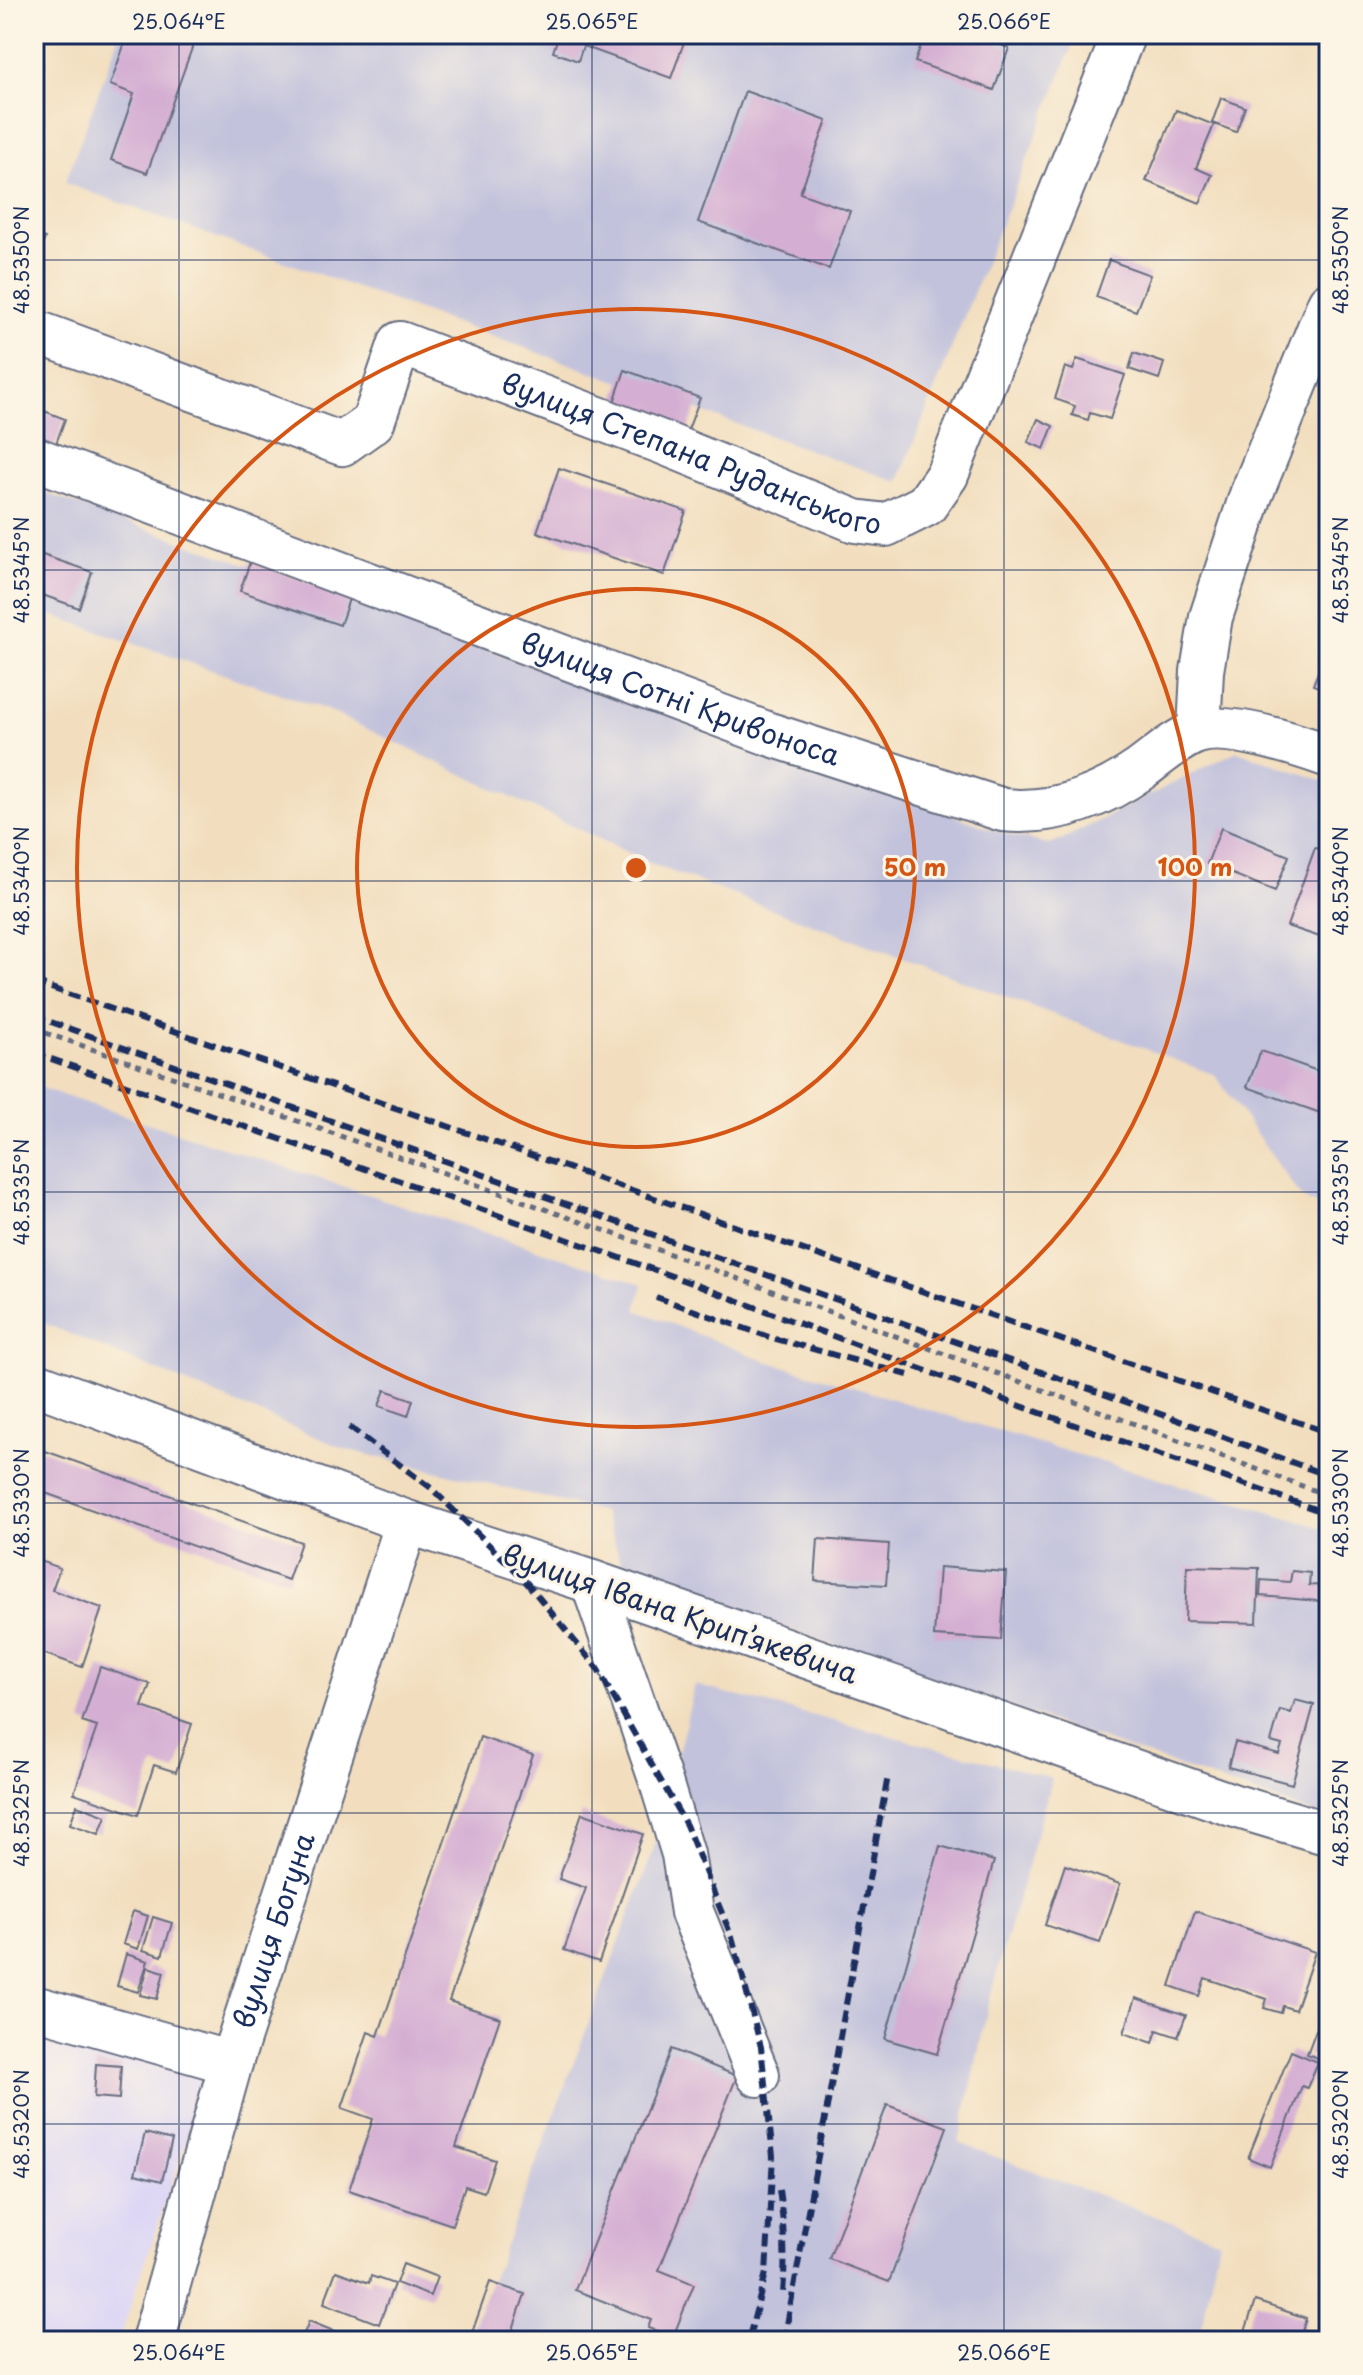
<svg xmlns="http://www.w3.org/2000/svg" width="1363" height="2375" viewBox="0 0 1363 2375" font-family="'Playpen Sans',sans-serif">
  <rect width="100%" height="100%" fill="#fcf5e5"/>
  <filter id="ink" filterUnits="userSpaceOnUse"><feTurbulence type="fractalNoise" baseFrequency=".0125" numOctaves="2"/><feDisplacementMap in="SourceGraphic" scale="16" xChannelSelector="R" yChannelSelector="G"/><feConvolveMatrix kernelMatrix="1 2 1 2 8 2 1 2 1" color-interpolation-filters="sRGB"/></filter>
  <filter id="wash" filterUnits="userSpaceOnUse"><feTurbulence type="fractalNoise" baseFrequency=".006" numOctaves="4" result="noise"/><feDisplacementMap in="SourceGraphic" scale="32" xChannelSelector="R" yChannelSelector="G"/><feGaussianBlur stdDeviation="1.8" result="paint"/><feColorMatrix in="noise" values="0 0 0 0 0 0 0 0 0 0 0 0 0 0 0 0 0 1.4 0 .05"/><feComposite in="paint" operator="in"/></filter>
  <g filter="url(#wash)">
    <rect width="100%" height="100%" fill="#f2debe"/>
    <path fill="#dcd6f6" d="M34 2026 207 2077 119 2341H34Z"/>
    <path fill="#c2c2dc" d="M120 34H1077L898 482 65 183Z
      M34 489 1006 834 1051 845 1237 751 1329 783V1212L1301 1197 1215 1075 654 865 327 710 34 609Z
      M34 1086 643 1284 636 1310 766 1361 1329 1530V1819L625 1572 603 1512 345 1449 34 1319Z
      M695 1685 1052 1778 990 1997 959 2143 1219 2240 1199 2341H466L499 2262 654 1849Z"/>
    <g id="blocks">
      <path fill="#d4aed3" d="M128 34H197L147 173 111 160 134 94 110 85Z
        M552 34H687L671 78 583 46 578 61 553 52 558 37Z
        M925 34H991L988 40 1009 48 994 90 915 62Z
        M745 91 827 121 800 193 850 211 829 269 698 222Z
        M1221 98 1245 107 1236 132 1212 123Z
        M1176 110 1214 125 1196 168 1212 175 1200 203 1146 181Z
        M34 234 45 238 34 266Z
        M1109 260 1150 275 1136 311 1096 297Z
        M1134 353 1164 363 1159 379 1129 369Z
        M1077 359 1125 375 1110 419 1090 413 1088 420 1072 415 1075 406 1055 399 1065 367 1073 370Z
        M625 370 700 398 686 435 612 408Z
        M34 407 65 419 54 449 34 441Z
        M1038 419 1053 426 1044 449 1028 442Z
        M559 468 686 511 664 575 537 532Z
        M34 552 92 572 79 608 34 592Z
        M250 562 350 596 340 625 240 591Z
        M1329 645V691L1313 685Z
        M1221 828 1289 856 1275 891 1207 864Z
        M1329 837V940L1287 926 1315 848 1324 850Z
        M1261 1051 1329 1075V1116L1247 1087Z
        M385 1390 413 1400 408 1416 379 1406Z
        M34 1447 301 1542 288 1580 34 1489Z
        M818 1539 889 1544 886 1585 815 1581Z
        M34 1559 60 1568 52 1590 102 1608 82 1667 34 1650Z
        M1187 1566 1259 1568 1257 1623 1185 1621Z
        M939 1567 1006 1572 1001 1640 934 1636Z
        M1292 1571 1310 1573 1309 1585 1329 1586V1602L1260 1596 1261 1580 1290 1582Z
        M100 1667 150 1684 142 1707 192 1724 176 1772 154 1765 138 1815 74 1793 97 1727 82 1722Z
        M1295 1700 1314 1705 1292 1784 1228 1767 1235 1742 1279 1754 1282 1745 1271 1742 1280 1710 1291 1713Z
        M480 1737 533 1755 449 2001 500 2018 456 2147 495 2160 484 2192 465 2186 452 2225 349 2190 373 2119 342 2108 368 2032 378 2036Z
        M77 1805 106 1816 99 1834 70 1824Z
        M582 1813 643 1834 599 1962 564 1950 586 1888 559 1879Z
        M940 1846 994 1861 937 2054 885 2039Z
        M1065 1865 1120 1884 1100 1943 1045 1925Z
        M133 1911 148 1916 138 1949 123 1944Z
        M1195 1911 1315 1952 1295 2010 1283 2006 1281 2013 1264 2008 1267 1999 1205 1978 1199 1996 1170 1986Z
        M153 1917 172 1923 162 1956 143 1950Z
        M126 1954 148 1961 138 1992 117 1986Z
        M148 1967 164 1972 157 1999 140 1995Z
        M1136 1998 1186 2015 1178 2037 1157 2030 1153 2043 1124 2033Z
        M1319 2022 1329 2026V2035L1320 2059 1307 2054Z
        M671 2049 737 2076 659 2270 694 2284 673 2337 648 2328 651 2320 575 2290Z
        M1291 2051 1318 2062 1307 2088 1302 2086 1270 2167 1248 2158Z
        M96 2064 121 2066 119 2099 94 2097Z
        M887 2105 947 2127 889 2282 829 2259Z
        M145 2133 172 2140 162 2181 135 2174Z
        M403 2264 437 2277 430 2296 396 2283Z
        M336 2271 369 2283 371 2276 394 2284 379 2324 324 2303Z
        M490 2282 525 2294 509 2341H469Z
        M1255 2301 1306 2318 1300 2338 1306 2341H1242Z
        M309 2321 358 2341H301Z"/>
    </g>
  </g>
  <g filter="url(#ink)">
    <use href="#blocks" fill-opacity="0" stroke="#666c80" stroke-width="2"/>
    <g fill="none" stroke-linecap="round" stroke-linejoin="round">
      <defs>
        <g id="minor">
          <path id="s1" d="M34 331 342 444 373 422 400 343 661 442 855 521 886 525 926 505 947 475 1124 34"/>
          <path id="s2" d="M34 458 769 734 1003 810C1053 815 1100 798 1141 769 1159 756 1176 740 1197 732 1228 722 1298 745 1329 756"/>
          <path d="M1199 731 1202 671 1211 617 1251 495 1329 303"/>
          <path d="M34 1383 407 1522 592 1582 1232 1805 1329 1834"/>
          <path d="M592 1582 661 1782 683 1854 692 1912 758 2075"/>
          <path d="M34 2007 231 2063"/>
          <path id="s3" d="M153 2341 231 2063 407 1522"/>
        </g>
      </defs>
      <use href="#minor" stroke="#666c80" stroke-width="46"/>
      <path stroke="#666c80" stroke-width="5" stroke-dasharray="6 6" stroke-linecap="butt" d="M34 1029C468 1179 899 1336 1329 1496"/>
      <use href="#minor" stroke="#fff" stroke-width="42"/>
      <path stroke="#1b2f5e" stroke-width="6" stroke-dasharray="12 6" stroke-linecap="butt" d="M34 982 1329 1433
        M34 1016 1183 1422 1329 1476
        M34 1053 672 1276 1015 1404 1329 1514
        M656 1297 769 1337 908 1375
        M349 1427 431 1488 522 1577 597 1668 686 1825 733 1940 761 2047 773 2156 766 2273 748 2341
        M779 2190C784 2224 786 2258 783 2293
        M784 2341 888 1776"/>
    </g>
  </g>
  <path fill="none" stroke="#1b2f5e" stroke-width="2" stroke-opacity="0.45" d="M179 34V2341M592 34V2341M1004 34V2341M34 260H1329M34 570H1329M34 881H1329M34 1192H1329M34 1503H1329M34 1813H1329M34 2124H1329"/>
  <g fill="none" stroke="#d45514" stroke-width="4">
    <circle cx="636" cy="868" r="279"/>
    <circle cx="636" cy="868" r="559"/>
  </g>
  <g text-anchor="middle" stroke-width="6" stroke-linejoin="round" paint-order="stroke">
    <g font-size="28" fill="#1b2f5e" stroke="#fcf5e5">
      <text dy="10" stroke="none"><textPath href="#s1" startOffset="762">вулиця Степана Руданського</textPath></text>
      <text dy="10" stroke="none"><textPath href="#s2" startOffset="690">вулиця Сотні Кривоноса</textPath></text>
      <text transform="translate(680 1614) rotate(19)" y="10">вулиця Івана Крипʼякевича</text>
      <text dy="10" stroke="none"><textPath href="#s3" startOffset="428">вулиця Богуна</textPath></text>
    </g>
  </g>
  <circle cx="636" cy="868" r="12" fill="#d45514" stroke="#fcf5e5" stroke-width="4"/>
  <g font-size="24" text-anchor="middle" font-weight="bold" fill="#d45514" stroke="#fcf5e5" stroke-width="6" stroke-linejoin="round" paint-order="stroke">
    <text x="915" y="876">50 m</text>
    <text x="1195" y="876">100 m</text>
  </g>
  <rect width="1363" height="2375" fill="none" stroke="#fcf5e5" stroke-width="88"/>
  <rect x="44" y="44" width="1275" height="2287" fill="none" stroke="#1b2f5e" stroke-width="3"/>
  <g font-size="20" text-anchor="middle" fill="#1b2f5e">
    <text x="179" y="29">25.064°E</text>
    <text x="592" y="29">25.065°E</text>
    <text x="1004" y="29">25.066°E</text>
    <text transform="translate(22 260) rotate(-90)" y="7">48.5350°N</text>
    <text transform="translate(1341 260) rotate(-90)" y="7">48.5350°N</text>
    <text transform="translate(22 570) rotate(-90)" y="7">48.5345°N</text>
    <text transform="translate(1341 570) rotate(-90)" y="7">48.5345°N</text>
    <text transform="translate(22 881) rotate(-90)" y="7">48.5340°N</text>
    <text transform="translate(1341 881) rotate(-90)" y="7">48.5340°N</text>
    <text transform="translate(22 1192) rotate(-90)" y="7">48.5335°N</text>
    <text transform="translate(1341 1192) rotate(-90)" y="7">48.5335°N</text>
    <text transform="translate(22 1503) rotate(-90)" y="7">48.5330°N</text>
    <text transform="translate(1341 1503) rotate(-90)" y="7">48.5330°N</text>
    <text transform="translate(22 1813) rotate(-90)" y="7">48.5325°N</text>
    <text transform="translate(1341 1813) rotate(-90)" y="7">48.5325°N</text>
    <text transform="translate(22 2124) rotate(-90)" y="7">48.5320°N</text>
    <text transform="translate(1341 2124) rotate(-90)" y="7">48.5320°N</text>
    <text x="179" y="2360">25.064°E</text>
    <text x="592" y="2360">25.065°E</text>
    <text x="1004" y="2360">25.066°E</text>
  </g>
</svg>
